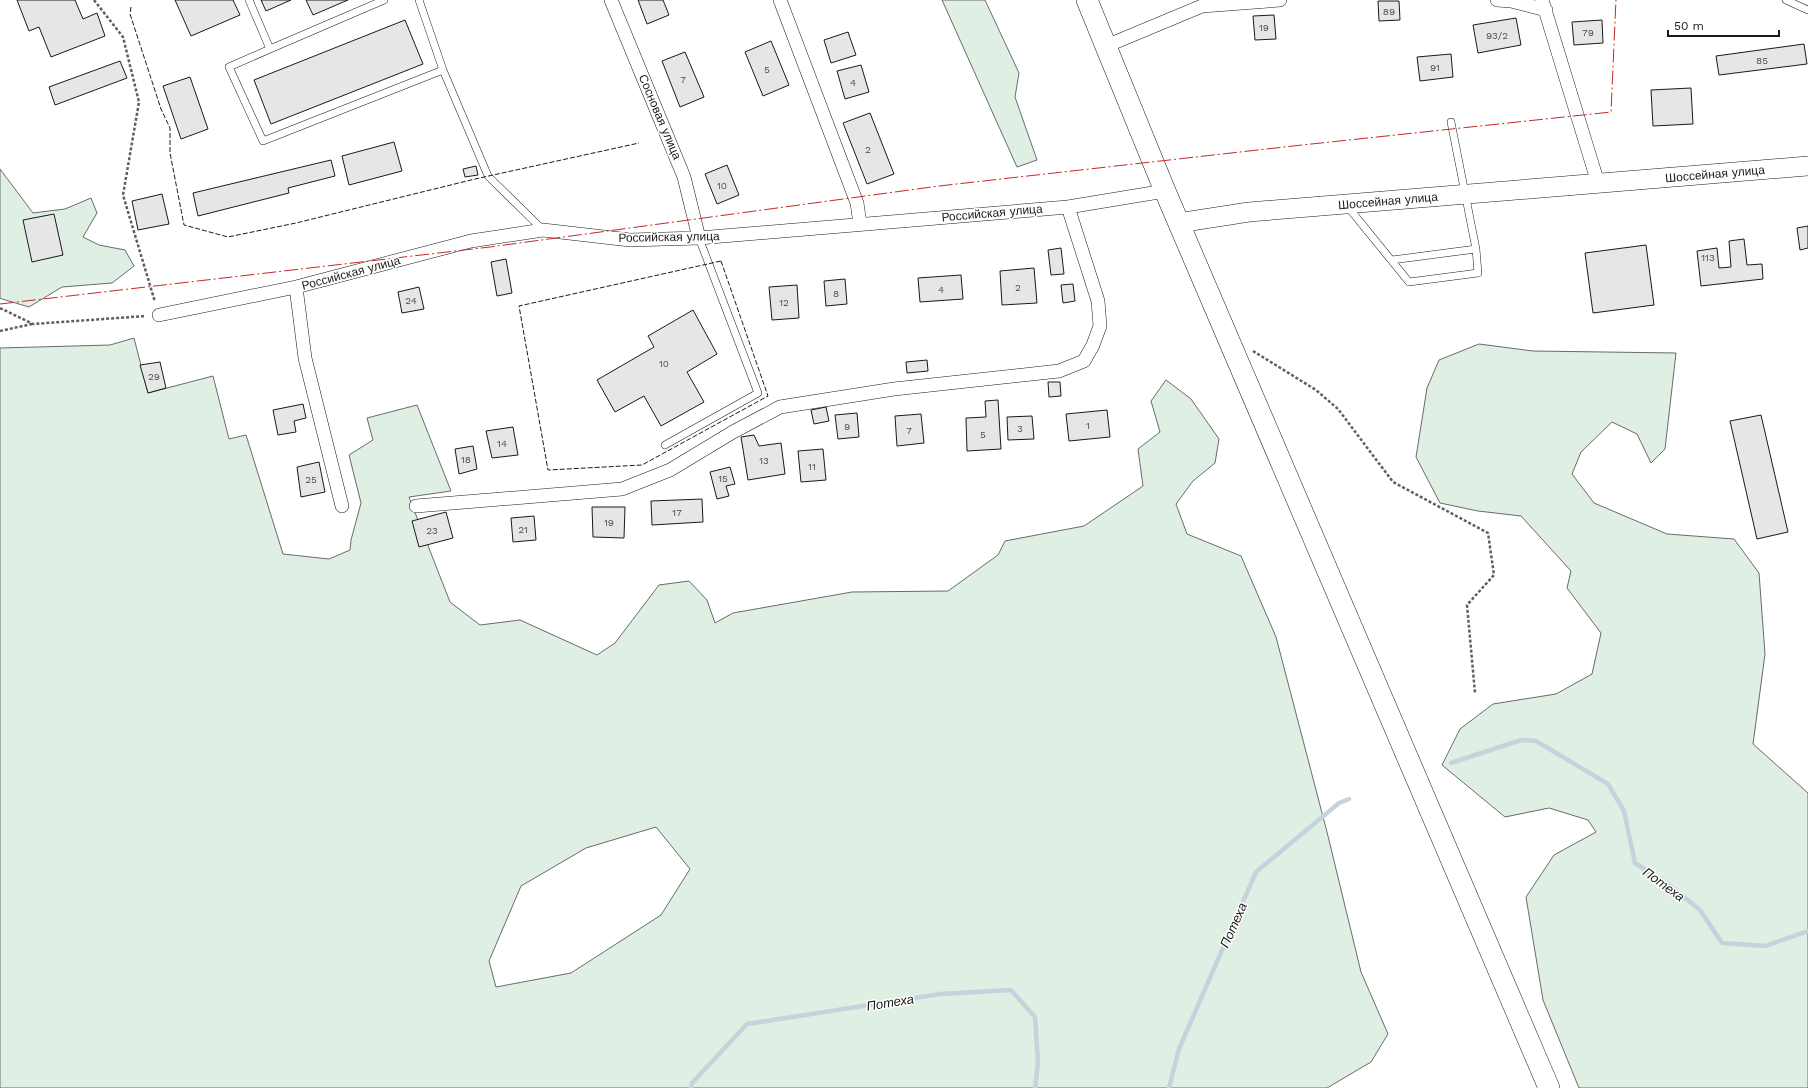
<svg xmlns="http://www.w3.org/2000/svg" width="1808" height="1088" viewBox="0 0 1808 1088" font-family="'Work Sans',sans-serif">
  <rect width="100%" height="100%" fill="#fff"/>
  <path fill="#e0efe3" stroke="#6a6a6a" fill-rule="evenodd" d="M942 0H985L1019 73 1015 97 1037 160 1017 167Z
    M0 169 33 213 65 209 91 198 97 213 83 237 99 245 125 250 134 266 112 283 62 287 29 307 2 299 0 298Z
    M134 338 148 393 213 376 229 439 246 435 283 554 329 559 350 550 351 540 361 503 349 455 373 440 367 418 417 405 451 491 409 497 450 602 480 625 520 620 597 655 615 643 659 585 689 581 707 600 715 623 733 613 852 592 948 591 998 555 1005 541 1084 526 1143 486 1138 449 1160 432 1151 401 1166 380 1191 399 1219 439 1215 463 1193 481 1176 504 1187 534 1241 556 1276 637 1327 832 1361 972 1388 1034 1371 1062 1327 1088H0V348L110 345ZM656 827 690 869 661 915 571 973 496 987 489 961 521 886 586 848Z
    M1479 344 1533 351 1676 353 1665 449 1651 463 1637 434 1612 422 1581 452 1572 474 1594 503 1667 534 1734 539 1759 573 1765 654 1753 744 1808 793V1088H1579L1543 1000 1526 897 1554 855 1596 832 1588 820 1549 808 1505 817 1442 765 1460 729 1493 704 1556 694 1592 674 1601 633 1567 588 1571 571 1521 516 1478 511 1440 503 1416 457 1427 388 1439 360Z"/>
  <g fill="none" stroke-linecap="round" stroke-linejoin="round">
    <path stroke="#c6d2dc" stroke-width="4.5" d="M1451 763 1521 740 1536 741 1608 784 1624 811 1635 863 1673 888 1700 910 1722 943 1765 946 1808 931
      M691 1088 692 1083 747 1024 940 994 1011 990 1035 1017 1038 1063 1035 1088
      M1169 1088 1179 1049 1256 872 1339 803 1349 799"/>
  </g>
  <path fill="#e6e6e6" stroke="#1a1a1a" d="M17 0H75L83 19 97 13 105 36 51 57 39 27 29 31Z
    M175 0H233L240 15 191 36Z
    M261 0H291L266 11Z
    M306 0H348L313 15Z
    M638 0H663L669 15 647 24Z
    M1378 1H1399L1400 20 1379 21Z
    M1274 15 1276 39 1255 40 1253 16Z
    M1516 18 1521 45 1478 53 1473 25Z
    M405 20 423 64 271 124 254 80Z
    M1602 20 1603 43 1574 45 1572 22Z
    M848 32 856 55 831 63 824 40Z
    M771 41 789 85 763 96 745 52Z
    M1804 44 1807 64 1719 75 1716 56Z
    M685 52 704 97 680 107 662 61Z
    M1451 54 1453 77 1420 81 1417 57Z
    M120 61 127 78 55 105 49 87Z
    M861 65 869 92 845 99 837 71Z
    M190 77 208 129 181 139 163 86Z
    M1691 88 1693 124 1653 126 1651 90Z
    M870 113 894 174 867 184 843 123Z
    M394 142 402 171 349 185 342 156Z
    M331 160 335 176 288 188 289 193 198 216 193 193Z
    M727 165 739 195 717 204 705 174Z
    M476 166 478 175 465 177 463 169Z
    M162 194 169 224 138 230 132 201Z
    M54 214 63 255 32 262 23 220Z
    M1808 226V248L1800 250 1797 228Z
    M1744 239 1747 265 1762 264 1763 279 1701 286 1697 251 1717 248 1719 268 1731 267 1729 241Z
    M1646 245 1654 305 1593 313 1585 253Z
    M1061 248 1064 274 1051 275 1048 250Z
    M506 259 512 293 497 296 491 262Z
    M1034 268 1037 303 1002 305 1000 271Z
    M961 275 963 299 920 302 918 278Z
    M845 279 847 304 826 306 824 281Z
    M1073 284 1075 301 1063 303 1061 285Z
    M797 285 799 318 772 320 769 287Z
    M419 287 424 309 402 313 398 292Z
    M693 310 717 354 687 372 704 402 661 426 644 396 615 412 597 380 654 347 648 336Z
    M927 360 928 371 907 373 906 362Z
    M160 362 166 388 148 393 140 365Z
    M1048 382H1060L1061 396 1049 397Z
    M998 400 1001 449 967 451 966 418 986 417 985 401Z
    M303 404 306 418 294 421 296 432 278 435 273 410Z
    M826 407 829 421 814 424 811 410Z
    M1107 410 1110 437 1069 441 1066 414Z
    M857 413 859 437 838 439 835 415Z
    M921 414 924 443 897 446 895 416Z
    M1761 415 1788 532 1757 539 1730 421Z
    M1032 416 1034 439 1008 440 1007 417Z
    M513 427 518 455 492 458 486 431Z
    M754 435 759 446 781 443 785 474 748 480 741 437Z
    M473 446 477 469 459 474 455 449Z
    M823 449 826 480 801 482 798 451Z
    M319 462 325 492 301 497 297 467Z
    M730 467 735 484 726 486 729 496 717 499 710 472Z
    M702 499 703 522 652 525 651 501Z
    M592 507H625L624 538 593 537Z
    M446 512 453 538 419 547 412 521Z
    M534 516 536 540 513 542 511 518Z"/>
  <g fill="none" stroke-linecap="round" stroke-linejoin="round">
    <defs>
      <path id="lane" d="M249 0 270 49 229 67 263 141 443 70
        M419 0 443 70 488 176 543 230
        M1786 0 1808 10
        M270 49 384 0
        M1348 207 1409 282 1478 273 1476 249 1451 122
        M1392 260 1476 249
        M665 445 758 393 699 238"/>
      <path id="street" d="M611 0 684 177 699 238
        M780 0 857 203 860 224
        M1497 0 1511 1 1546 10
        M1542 0 1598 183
        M1106 46 1202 6 1280 0
        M296 287 305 358 342 506
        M159 315 296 287 471 241 543 230 630 240 699 238 1068 207 1165 191
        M416 506 622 489 670 470 733 432 780 407 894 389 1059 371 1084 361 1093 345 1100 326 1098 301 1068 207"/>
      <path id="secondary" d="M1178 223 1249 212 1808 166"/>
      <path id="primary" d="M1087 0 1165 191 1549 1088"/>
    </defs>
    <use href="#lane" stroke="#1a1a1a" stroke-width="8"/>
    <use href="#street" stroke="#1a1a1a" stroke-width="14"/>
    <use href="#secondary" stroke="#1a1a1a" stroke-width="20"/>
    <use href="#primary" stroke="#1a1a1a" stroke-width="22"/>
    <path stroke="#5f5f5f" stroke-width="2.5" stroke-dasharray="3 2" stroke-linecap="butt" d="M94 0 123 37 139 102 123 195 155 302
      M0 308 33 324 146 316
      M0 331 32 324
      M1253 351 1316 390 1338 409 1393 482 1488 533 1494 575 1467 605 1475 693"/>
    <use href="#lane" stroke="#fff" stroke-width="7"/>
    <use href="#street" stroke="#fff" stroke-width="13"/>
    <use href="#secondary" stroke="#fff" stroke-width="19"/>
    <use href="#primary" stroke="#fff" stroke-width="21"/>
    <path stroke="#1a1a1a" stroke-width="1" stroke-dasharray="5 2" stroke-linecap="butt" d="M131 7 130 14 161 109 170 128V153L184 225 228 237 296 223 475 179 639 143
      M721 261 768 396 642 465 548 470 519 306Z"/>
    <path stroke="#c62828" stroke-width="1" stroke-dasharray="14 3 2 3" stroke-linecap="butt" d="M0 304 490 247 939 186 1302 145 1611 112 1616 0"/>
  </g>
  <g text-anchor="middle" stroke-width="3" stroke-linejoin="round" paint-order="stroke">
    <g font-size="10" fill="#4d4d4d">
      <text x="1389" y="15">89</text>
      <text x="1264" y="31">19</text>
      <text x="1588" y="36">79</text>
      <text x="1497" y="39">93/2</text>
      <text x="1762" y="64">85</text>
      <text x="1435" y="71">91</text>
      <text x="767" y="73">5</text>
      <text x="683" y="83">7</text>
      <text x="853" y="86">4</text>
      <text x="868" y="153">2</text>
      <text x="722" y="189">10</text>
      <text x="1708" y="261">113</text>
      <text x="1018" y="291">2</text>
      <text x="941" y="293">4</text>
      <text x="836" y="297">8</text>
      <text x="411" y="304">24</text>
      <text x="784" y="306">12</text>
      <text x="664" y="367">10</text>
      <text x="154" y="380">29</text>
      <text x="1088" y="429">1</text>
      <text x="847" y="430">9</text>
      <text x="1020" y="432">3</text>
      <text x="909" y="434">7</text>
      <text x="983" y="438">5</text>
      <text x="502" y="447">14</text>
      <text x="466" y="463">18</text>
      <text x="764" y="464">13</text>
      <text x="812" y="470">11</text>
      <text x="723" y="482">15</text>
      <text x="311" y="483">25</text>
      <text x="677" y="516">17</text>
      <text x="609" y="526">19</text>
      <text x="523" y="533">21</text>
      <text x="432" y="534">23</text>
    </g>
    <g font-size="12" fill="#1a1a1a" stroke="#fff">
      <text transform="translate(660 117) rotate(67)" y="4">Сосновая улица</text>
      <text transform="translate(1715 174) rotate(-5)" y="4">Шоссейная улица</text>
      <text transform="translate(1388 201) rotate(-5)" y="4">Шоссейная улица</text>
      <text transform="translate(992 213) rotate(-5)" y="4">Российская улица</text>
      <text transform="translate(669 237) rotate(-1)" y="4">Российская улица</text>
      <text transform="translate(351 273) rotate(-15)" y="4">Российская улица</text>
    </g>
    <g font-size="13" font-style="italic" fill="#1a1a1a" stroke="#fff">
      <text transform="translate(1664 884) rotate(36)" y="5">Потеха</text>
      <text transform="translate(1233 925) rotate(-66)" y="5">Потеха</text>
      <text transform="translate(890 1002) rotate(-9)" y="5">Потеха</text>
    </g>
  </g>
  <path d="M1668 30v6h111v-6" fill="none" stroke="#1a1a1a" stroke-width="2"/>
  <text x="1674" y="30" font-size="12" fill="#1a1a1a" stroke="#ffffff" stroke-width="3" paint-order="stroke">50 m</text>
</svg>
